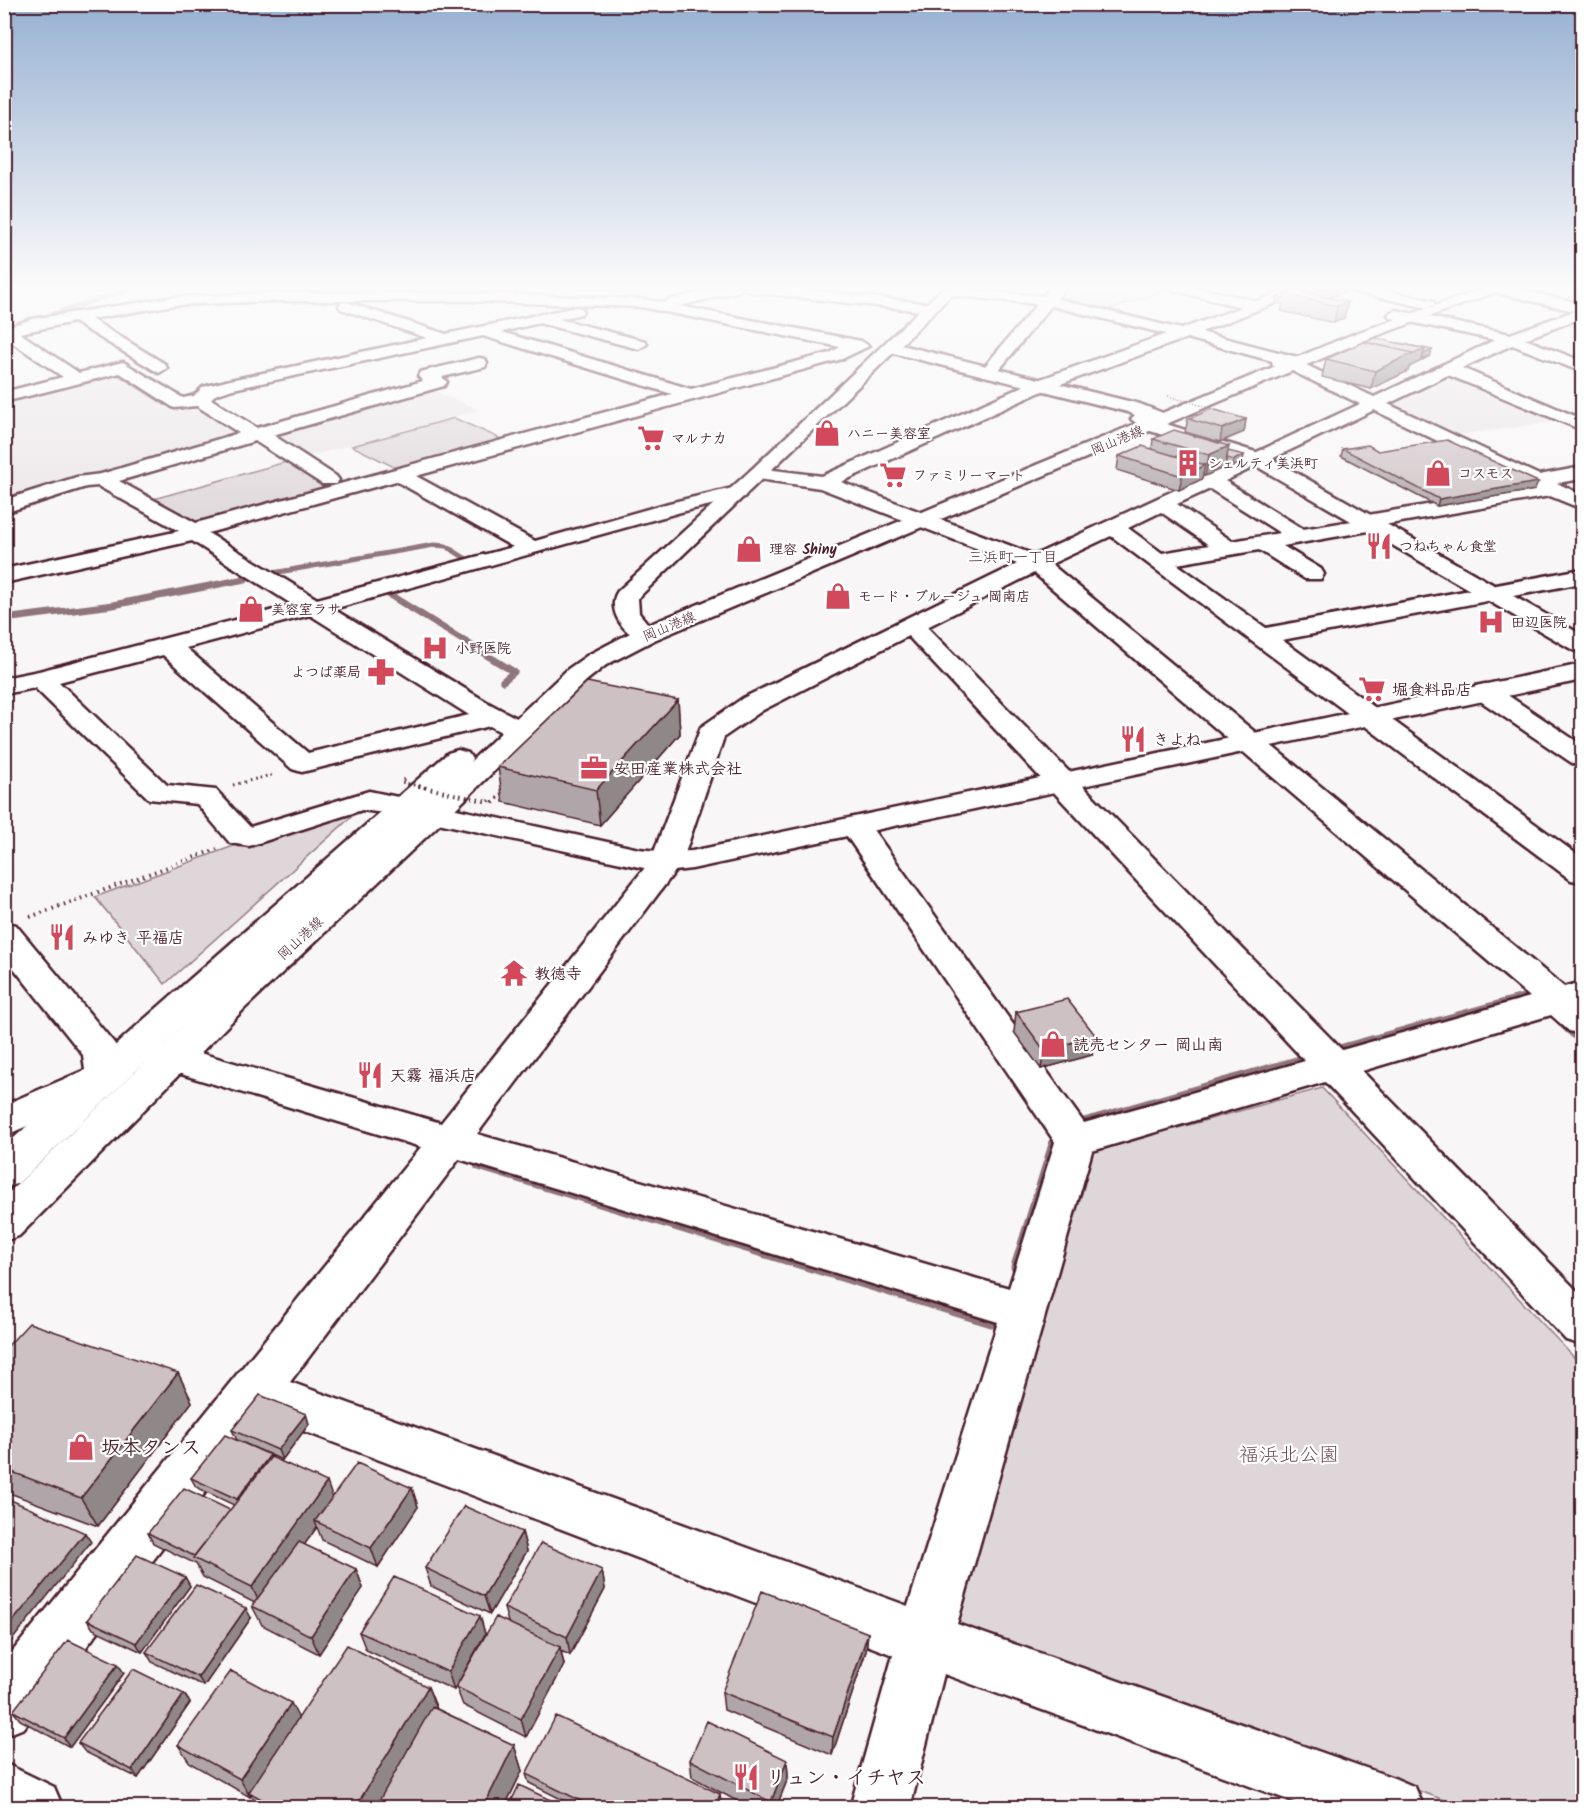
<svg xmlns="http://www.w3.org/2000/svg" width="1587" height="1812" viewBox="0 0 1587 1812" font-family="Kalam,'Klee One',sans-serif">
  <rect width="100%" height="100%" fill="#f8f6f7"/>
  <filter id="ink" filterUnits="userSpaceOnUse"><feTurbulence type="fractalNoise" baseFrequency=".0167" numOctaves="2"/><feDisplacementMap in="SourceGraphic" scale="12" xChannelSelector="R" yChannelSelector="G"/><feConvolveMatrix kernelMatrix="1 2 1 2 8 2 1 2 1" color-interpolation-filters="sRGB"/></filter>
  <g filter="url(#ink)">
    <path fill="#ebe6e8" d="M1452 373 1567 420 1451 436 1385 404Z
      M116 374 163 405 201 406 240 432 235 437 5 503V401Z
      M430 389 479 410 302 458 270 436 274 432Z"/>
    <path fill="#ded6d9" stroke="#947a82" stroke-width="1.5" d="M1065 288H1173L1102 312 1056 300Z
      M454 418 506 441 402 471 352 446Z
      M293 460 327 484 321 492 195 524 150 500Z
      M349 810 358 811 165 984 95 897 236 845 239 847Z
      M1322 1088 1582 1366V1807H1464L952 1625 1091 1152Z"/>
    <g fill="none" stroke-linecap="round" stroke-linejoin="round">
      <path stroke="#8f747b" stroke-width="4.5" d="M407 293 423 288
        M571 310 605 303
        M27 322 134 288
        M109 374 118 373 166 404 206 390"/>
      <path stroke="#8f747b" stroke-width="5" d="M273 573 434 545 446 546 476 565
        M238 580 245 579"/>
      <path stroke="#8f747b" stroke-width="7" d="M376 595 385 592 514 672 503 681
        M4 619 113 605 245 579"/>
      <path stroke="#8f747b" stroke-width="9" d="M1564 1025 1582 1041
        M1332 1051 1530 996 1537 1002"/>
      <path stroke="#8f747b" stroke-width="11" d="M1330 1052 1338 1050
        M1074 1126 1314 1057
        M479 1165 998 1324
        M1016 1267 1058 1132"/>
      <defs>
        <path id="street" d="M716 288H741L739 291 679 306 861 341 869 346 842 359 416 476 535 541 669 503 737 487 744 489 747 493 744 497 681 512 333 609 490 704 528 724 532 730 528 736C513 740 503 733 490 726L302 772 292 769 163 655 59 682 167 785 216 790 250 827 369 791 417 801 421 807 417 813 406 816 362 810 249 846 230 843 197 804 149 799 35 688 4 694V678L39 671 293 605 192 541 4 583V569L179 531 98 486 86 487 4 513V500L77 477 101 474 239 433 197 406 174 408 120 373 4 402V392L63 377 4 337V328L32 319 175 297 274 293H463L641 299 666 303 668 300ZM274 301H463L641 307 840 347 830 353 691 389 502 332 539 323 639 349 647 344 645 341 559 319 581 314 583 311 581 308 576 307 446 334 346 302 341 303 339 306 341 309 427 338 230 380 203 387 194 396 183 398 123 362 79 373 20 333 74 322 159 373 167 368 165 364 91 319 175 305ZM483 336 672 394 196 523 119 481 255 441 322 484H336L339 480 336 476 273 435 444 386 447 382 442 377 485 367 487 363 485 359 479 358 420 372 418 376 423 381 257 428 211 399 215 395 233 389ZM396 481 513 547 317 599 208 533ZM310 615 469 715 308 753 186 648Z
          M744 288H791L931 304 938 308 931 312 751 292Z
          M943 288 1044 296 1050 288H1065L1057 299 1181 329 1242 307 1175 291 1173 288H1199L1257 301 1293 288H1314L1201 332 1305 359 1306 365 1374 397 1495 340 1391 318 1388 315 1391 312 1396 310 1510 334 1574 311 1489 291 1487 288H1514L1582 304V318L1525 339 1582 361V372L1512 345 1462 368 1582 419V430L1448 375 1388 404 1539 475 1582 467V479L1557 483 1582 495V509L1550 496 1384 525 1382 529 1374 530 1283 546 1321 569 1324 574 1321 579H1305L1259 550 1177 564 1266 628 1582 569V583L1282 640 1582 858V882L1571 880 1111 536 1051 564 1564 987 1575 984 1582 986V1034L1569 1031 1551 1015 1362 1071 1582 1296V1345L1566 1340 1325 1082 1092 1151 957 1624 1394 1778 1415 1787 1424 1808H1310L944 1674 910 1808H850L893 1655 264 1416 24 1728 4 1736V1662L421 1147 135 1060 129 1051 135 1042 148 1038 441 1123 651 860 701 727 743 698 1017 564 820 488 751 478 748 474 751 470 758 468 822 476 1035 381 1166 334 1051 306 994 376 988 377 980 372 1037 304 948 295 943 294ZM1187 338 1272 361 1273 366 1288 369 1360 404 1035 555 841 482 1047 389ZM1374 410 1532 487 1368 515 1358 520 1303 529 1225 481ZM1210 489 1280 533 1232 541 1177 504ZM1161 512 1209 545 1162 553 1128 528ZM1034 573 1530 997 1342 1050 927 627ZM908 636 1305 1061 1084 1123 866 820 855 817 844 820 840 826 1055 1142 1009 1288 477 1134 682 862 724 737 763 710ZM459 1159 998 1322 908 1606 290 1382Z
          M1349 288H1376L1433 301 1435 304 1428 308 1351 291Z
          M1485 684 1494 686 1582 745V765L1572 763 1476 698 1472 692 1476 686Z
          M4 922 16 925 114 1043 120 1052 124 1077 118 1087 4 1136V1105L85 1070 83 1055 4 956Z
          M4 1763 54 1787 63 1808H4Z"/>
        <path id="secondary" d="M943 288H958L901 345 1140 404 1168 415 1171 419 1166 424 1265 455 1582 635V652L1573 650 1251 463 1144 429 1131 419 1135 415 1128 412 893 353 638 598 639 613 657 635 654 640C632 646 603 612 618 591L751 470Z
          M1582 664V680L692 869 666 872 639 867 406 816 395 813 391 807 395 801 406 798 639 849 666 852 692 851Z"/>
        <path id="primary" d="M1486 288H1507L1368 339 654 640 606 665 586 681 445 819 245 1008 19 1236 4 1241V1197L203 1007 19 1183 4 1188V1147L140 1023 448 753 458 750 468 753 472 759 470 762 568 669 588 655 636 630 1356 333Z"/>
      </defs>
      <use href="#street" stroke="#4a1f2b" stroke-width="5"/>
      <use href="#secondary" stroke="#4a1f2b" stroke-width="5"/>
      <use href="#primary" stroke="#4a1f2b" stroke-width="5"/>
      <path stroke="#4a1f2b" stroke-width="3" stroke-dasharray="1.5 4" stroke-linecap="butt" d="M233 785 275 774"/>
      <path stroke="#4a1f2b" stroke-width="4" stroke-dasharray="1.5 4.5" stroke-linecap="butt" d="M493 803 505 791
        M30 917 217 849"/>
      <use href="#street" fill="#fff" fill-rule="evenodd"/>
      <use href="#secondary" fill="#fff" fill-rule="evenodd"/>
      <use href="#primary" fill="#fff" fill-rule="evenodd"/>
      <path stroke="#4a1f2b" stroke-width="1.5" stroke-dasharray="1 2" stroke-linecap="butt" d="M1168 396 1214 409"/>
      <path stroke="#4a1f2b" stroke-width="3" stroke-dasharray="1.5 4" stroke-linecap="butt" d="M404 779 401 782 426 788"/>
      <path stroke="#4a1f2b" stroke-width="4" stroke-dasharray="1.5 4.5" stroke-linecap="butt" d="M419 786 488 802 491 799"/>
    </g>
    <path fill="#b0a6a9" stroke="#4a1f2b" stroke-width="1.5" d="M1288 288H1352V289L1329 298 1348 302 1344 318 1334 323 1281 311 1283 304 1276 303 1277 297 1287 293Z
      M1398 343 1432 350 1430 356 1409 367 1408 371 1371 389 1322 377 1326 359Z
      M1188 419H1246L1244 432 1220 442 1185 432Z
      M1153 439 1228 451 1243 462 1232 467 1226 465 1225 467 1205 476 1203 475 1202 479 1179 490 1117 470 1119 456 1152 449Z
      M1343 449 1378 451 1535 490 1437 506 1341 456Z
      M678 700 680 734 600 825 503 802 498 767Z
      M1016 1012 1092 1055 1041 1069 1014 1032Z
      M4 1350 178 1373 192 1402 98 1526 4 1491Z
      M306 1414 309 1424 282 1460 237 1440 232 1430Z
      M270 1455 272 1458 332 1496 412 1488 418 1507 378 1567 322 1540 317 1527 304 1545 356 1569 363 1588 319 1654 262 1625 252 1606 255 1603 203 1577 196 1564 153 1543 148 1533 230 1510 234 1505 196 1487 191 1478Z
      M522 1532 527 1551 490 1614 431 1586 425 1568Z
      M602 1570 605 1589 570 1655 561 1651 564 1665 526 1737 463 1705 456 1687 508 1622 504 1608Z
      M185 1577 190 1586 142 1652 93 1629 87 1620Z
      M480 1616 485 1634 454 1690 366 1650 359 1632Z
      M251 1618 204 1686 152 1662 146 1652Z
      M868 1633 866 1651 832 1755 724 1710 722 1692Z
      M124 1673 70 1747 20 1720 13 1711Z
      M428 1687 437 1709 514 1745 522 1771 504 1808H259L251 1795 250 1797 190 1763 178 1745Z
      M184 1694 190 1703 138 1778 85 1752 78 1743Z
      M690 1760H787L788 1778 776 1808H750L692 1777Z
      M526 1774 721 1802 719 1808H579L529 1783Z"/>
    <path fill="#908789" stroke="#4a1f2b" stroke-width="1.5" d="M1327 288H1352V289L1318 301 1311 293Z
      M1348 302 1344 318 1334 323 1337 306Z
      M1425 349 1421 361 1409 367 1408 371 1371 389 1375 371 1413 353Z
      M1432 350 1430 356 1422 360 1424 354Z
      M1246 419 1244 432 1220 442 1222 429Z
      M1229 446 1225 467 1205 476 1209 455Z
      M1244 455 1243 462 1232 467 1234 460Z
      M1205 465 1202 479 1179 490 1182 476Z
      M1538 482 1535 490 1437 506 1439 499Z
      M678 700 680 734 600 825 596 790Z
      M1096 1036 1092 1055 1041 1069 1044 1050Z
      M178 1373 192 1402 98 1526 81 1498Z
      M306 1414 309 1424 282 1460 278 1450Z
      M270 1455 275 1465 241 1509 237 1499Z
      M327 1482 334 1502 315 1521 317 1527 261 1606 252 1587Z
      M412 1488 418 1507 378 1567 371 1548Z
      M522 1532 527 1551 490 1614 484 1596Z
      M85 1533 91 1542 4 1650V1632Z
      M356 1569 363 1588 319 1654 311 1636Z
      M602 1570 605 1589 570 1655 567 1637Z
      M185 1577 190 1586 142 1652 136 1643Z
      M246 1608 251 1618 204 1686 198 1677Z
      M480 1616 485 1634 454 1690 448 1672Z
      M868 1633 866 1651 832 1755 833 1737Z
      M560 1647 564 1665 526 1737 521 1719Z
      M118 1664 124 1673 70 1747 64 1738Z
      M428 1687 438 1713 382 1808H355Z
      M184 1694 190 1703 138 1778 132 1770Z
      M291 1703 300 1721 249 1792 251 1795 250 1797 240 1779Z
      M514 1745 522 1771 504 1808H483Z
      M787 1760 788 1778 776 1808H772L771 1802Z
      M720 1794 721 1802 719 1808H715Z"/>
    <path fill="#cdc1c4" stroke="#4a1f2b" stroke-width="1.5" d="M1288 288H1327L1311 293Z
      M1295 290 1348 302 1337 306 1285 294Z
      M1284 294V299L1277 297Z
      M1375 338 1425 349 1412 355 1413 353 1365 342Z
      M1364 342 1413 353 1375 371 1326 359Z
      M1398 343H1399L1432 350 1424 354 1425 349Z
      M1212 409 1246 419 1222 429 1188 419Z
      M1174 430 1229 446 1209 455 1153 439Z
      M1447 440 1538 482 1439 499 1343 449 1368 445 1378 451Z
      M1142 446 1205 465 1182 476 1119 456Z
      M1228 451 1244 455 1234 460 1227 458Z
      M587 682 678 700 596 790 498 767Z
      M1067 999 1096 1036 1044 1050 1016 1012Z
      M29 1323 178 1373 81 1498 4 1469V1350Z
      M260 1395 306 1414 278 1450 232 1430Z
      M225 1435 270 1455 237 1499 191 1478Z
      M271 1457 327 1482 252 1587 193 1558Z
      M357 1463 412 1488 371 1548 315 1521Z
      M184 1488 230 1510 194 1556 148 1533Z
      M4 1497 85 1533 4 1632Z
      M464 1506 522 1532 484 1596 425 1568Z
      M299 1542 356 1569 311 1636 252 1606Z
      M541 1543 602 1570 567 1637 504 1608Z
      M137 1555 185 1577 136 1643 87 1620Z
      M394 1577 480 1616 448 1672 359 1632Z
      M196 1585 246 1608 198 1677 146 1652Z
      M762 1591 868 1633 833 1737 722 1692Z
      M496 1617 560 1647 521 1719 456 1687Z
      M68 1640 118 1664 64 1738 13 1711Z
      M347 1645 428 1687 355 1808H277L249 1792Z
      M133 1669 184 1694 132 1770 78 1743Z
      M231 1671 291 1703 240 1779 178 1745Z
      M432 1707 514 1745 483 1808H375Z
      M556 1716 720 1794 715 1808H595L526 1774Z
      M707 1721 787 1760 771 1802 690 1760Z
      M519 1785 567 1808H508Z"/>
  </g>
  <linearGradient id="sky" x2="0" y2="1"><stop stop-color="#97b1d2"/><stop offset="0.53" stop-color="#fcfbfb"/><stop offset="1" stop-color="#fcfbfb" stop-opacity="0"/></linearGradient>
  <rect width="1587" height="542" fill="url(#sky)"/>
  <defs>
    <symbol id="shop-bare" viewBox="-9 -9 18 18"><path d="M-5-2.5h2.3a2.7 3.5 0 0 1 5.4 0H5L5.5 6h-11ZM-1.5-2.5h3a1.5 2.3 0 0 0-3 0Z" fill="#d1495b" stroke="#fff" stroke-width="2.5" paint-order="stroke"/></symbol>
    <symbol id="supermarket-bare" viewBox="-9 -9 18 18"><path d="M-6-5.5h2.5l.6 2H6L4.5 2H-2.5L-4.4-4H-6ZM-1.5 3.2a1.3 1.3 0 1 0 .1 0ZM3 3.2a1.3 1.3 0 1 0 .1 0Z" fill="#d1495b" stroke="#fff" stroke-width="2.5" paint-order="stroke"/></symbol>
    <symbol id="building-bare" viewBox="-9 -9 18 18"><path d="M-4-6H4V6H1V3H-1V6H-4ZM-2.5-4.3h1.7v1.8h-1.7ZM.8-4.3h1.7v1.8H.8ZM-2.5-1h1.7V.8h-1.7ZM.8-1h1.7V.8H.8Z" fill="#d1495b" stroke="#fff" stroke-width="2.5" paint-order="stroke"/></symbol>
    <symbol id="restaurant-bare" viewBox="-9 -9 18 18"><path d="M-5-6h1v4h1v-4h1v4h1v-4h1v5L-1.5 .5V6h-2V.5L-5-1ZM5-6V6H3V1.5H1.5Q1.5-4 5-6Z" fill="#d1495b" stroke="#fff" stroke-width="2.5" paint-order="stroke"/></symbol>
    <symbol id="hospital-bare" viewBox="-9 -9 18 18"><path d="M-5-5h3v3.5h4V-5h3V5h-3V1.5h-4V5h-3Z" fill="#d1495b" stroke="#fff" stroke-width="2.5" paint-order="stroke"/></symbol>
    <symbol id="pharmacy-bare" viewBox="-9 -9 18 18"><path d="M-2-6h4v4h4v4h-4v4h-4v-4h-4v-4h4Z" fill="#d1495b" stroke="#fff" stroke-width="2.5" paint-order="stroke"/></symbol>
    <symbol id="office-bare" viewBox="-9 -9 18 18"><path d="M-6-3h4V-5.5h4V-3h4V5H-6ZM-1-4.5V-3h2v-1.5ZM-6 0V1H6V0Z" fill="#d1495b" stroke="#fff" stroke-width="2.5" paint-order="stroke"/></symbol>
    <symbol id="temple-bare" viewBox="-9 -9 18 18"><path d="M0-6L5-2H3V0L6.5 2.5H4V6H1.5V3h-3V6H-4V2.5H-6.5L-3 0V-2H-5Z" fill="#d1495b" stroke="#fff" stroke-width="2.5" paint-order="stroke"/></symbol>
  </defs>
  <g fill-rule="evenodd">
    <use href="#shop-bare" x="808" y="414" width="38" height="38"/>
    <use href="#supermarket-bare" x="632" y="419" width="38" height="38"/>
    <use href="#building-bare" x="1169" y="444" width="38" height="38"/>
    <use href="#shop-bare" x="1419" y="454" width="38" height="38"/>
    <use href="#supermarket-bare" x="874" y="456" width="38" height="38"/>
    <use href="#restaurant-bare" x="1360" y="527" width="38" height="38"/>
    <use href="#shop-bare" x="730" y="530" width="38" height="38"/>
    <use href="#shop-bare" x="819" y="577" width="38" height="38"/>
    <use href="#shop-bare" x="232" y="590" width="38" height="38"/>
    <use href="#hospital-bare" x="1472" y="603" width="38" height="38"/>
    <use href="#hospital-bare" x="416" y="629" width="38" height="38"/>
    <use href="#pharmacy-bare" x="362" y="653" width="38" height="38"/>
    <use href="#supermarket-bare" x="1353" y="670" width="38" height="38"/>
    <use href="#restaurant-bare" x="1114" y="720" width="38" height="38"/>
    <use href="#office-bare" x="575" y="749" width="38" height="38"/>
    <use href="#restaurant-bare" x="43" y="918" width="38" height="38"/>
    <use href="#temple-bare" x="495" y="954" width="38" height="38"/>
    <use href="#shop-bare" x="1034" y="1025" width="38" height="38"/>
    <use href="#restaurant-bare" x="351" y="1056" width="38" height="38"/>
    <use href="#shop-bare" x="62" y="1428" width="38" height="38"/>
    <use href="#restaurant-bare" x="727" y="1758" width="38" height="38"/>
  </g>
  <g text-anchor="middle" stroke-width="4.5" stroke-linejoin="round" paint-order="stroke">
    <g font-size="14" font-weight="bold" fill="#4a1f2b" stroke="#fff" text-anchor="start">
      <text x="847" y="438">ハニー美容室</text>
      <text x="671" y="443">マルナカ</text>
      <text x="1208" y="468">シェルティ美浜町</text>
      <text x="1458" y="478">コスモス</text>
      <text x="913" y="480">ファミリーマート</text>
      <text x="1399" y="551">つねちゃん食堂</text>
      <text x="769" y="554">理容 Shiny</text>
      <text x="858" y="601">モード・ブルージュ 岡南店</text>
      <text x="271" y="614">美容室ラサ</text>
      <text x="1511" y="627">田辺医院</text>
      <text x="455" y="653">小野医院</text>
      <text x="361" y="677" text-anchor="end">よつば薬局</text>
    </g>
    <g font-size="14" fill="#4a1f2b" stroke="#fff">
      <text transform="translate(1117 440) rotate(-23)" y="5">岡山港線</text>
      <text transform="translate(669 626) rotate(-23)" y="5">岡山港線</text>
      <text transform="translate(300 938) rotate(-43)" y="5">岡山港線</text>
    </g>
    <g font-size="15" fill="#4a1f2b" stroke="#fff">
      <text x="1013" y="562">三浜町一丁目</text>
    </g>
    <g font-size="16" font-weight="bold" fill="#4a1f2b" stroke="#fff" text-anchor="start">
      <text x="1392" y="695">堀食料品店</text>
      <text x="1153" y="745">きよね</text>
      <text x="614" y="774">安田産業株式会社</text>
      <text x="82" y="943">みゆき 平福店</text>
      <text x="534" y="979">教徳寺</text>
      <text x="1073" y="1050">読売センター 岡山南</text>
      <text x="390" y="1081">天霧 福浜店</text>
    </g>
    <g font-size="20" font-weight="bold" fill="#4a1f2b" stroke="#fff" text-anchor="start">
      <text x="101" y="1454">坂本タンス</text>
      <text x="766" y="1784">リュン・イチヤス</text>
    </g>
    <g font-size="20" fill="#6f4d56" stroke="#fff">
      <text x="1289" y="1461">福浜北公園</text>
    </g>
  </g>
  <rect width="1587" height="1812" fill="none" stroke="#fff" stroke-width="24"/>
  <rect x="12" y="12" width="1563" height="1788" fill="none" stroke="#4a1f2b" stroke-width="2" filter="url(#ink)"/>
</svg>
